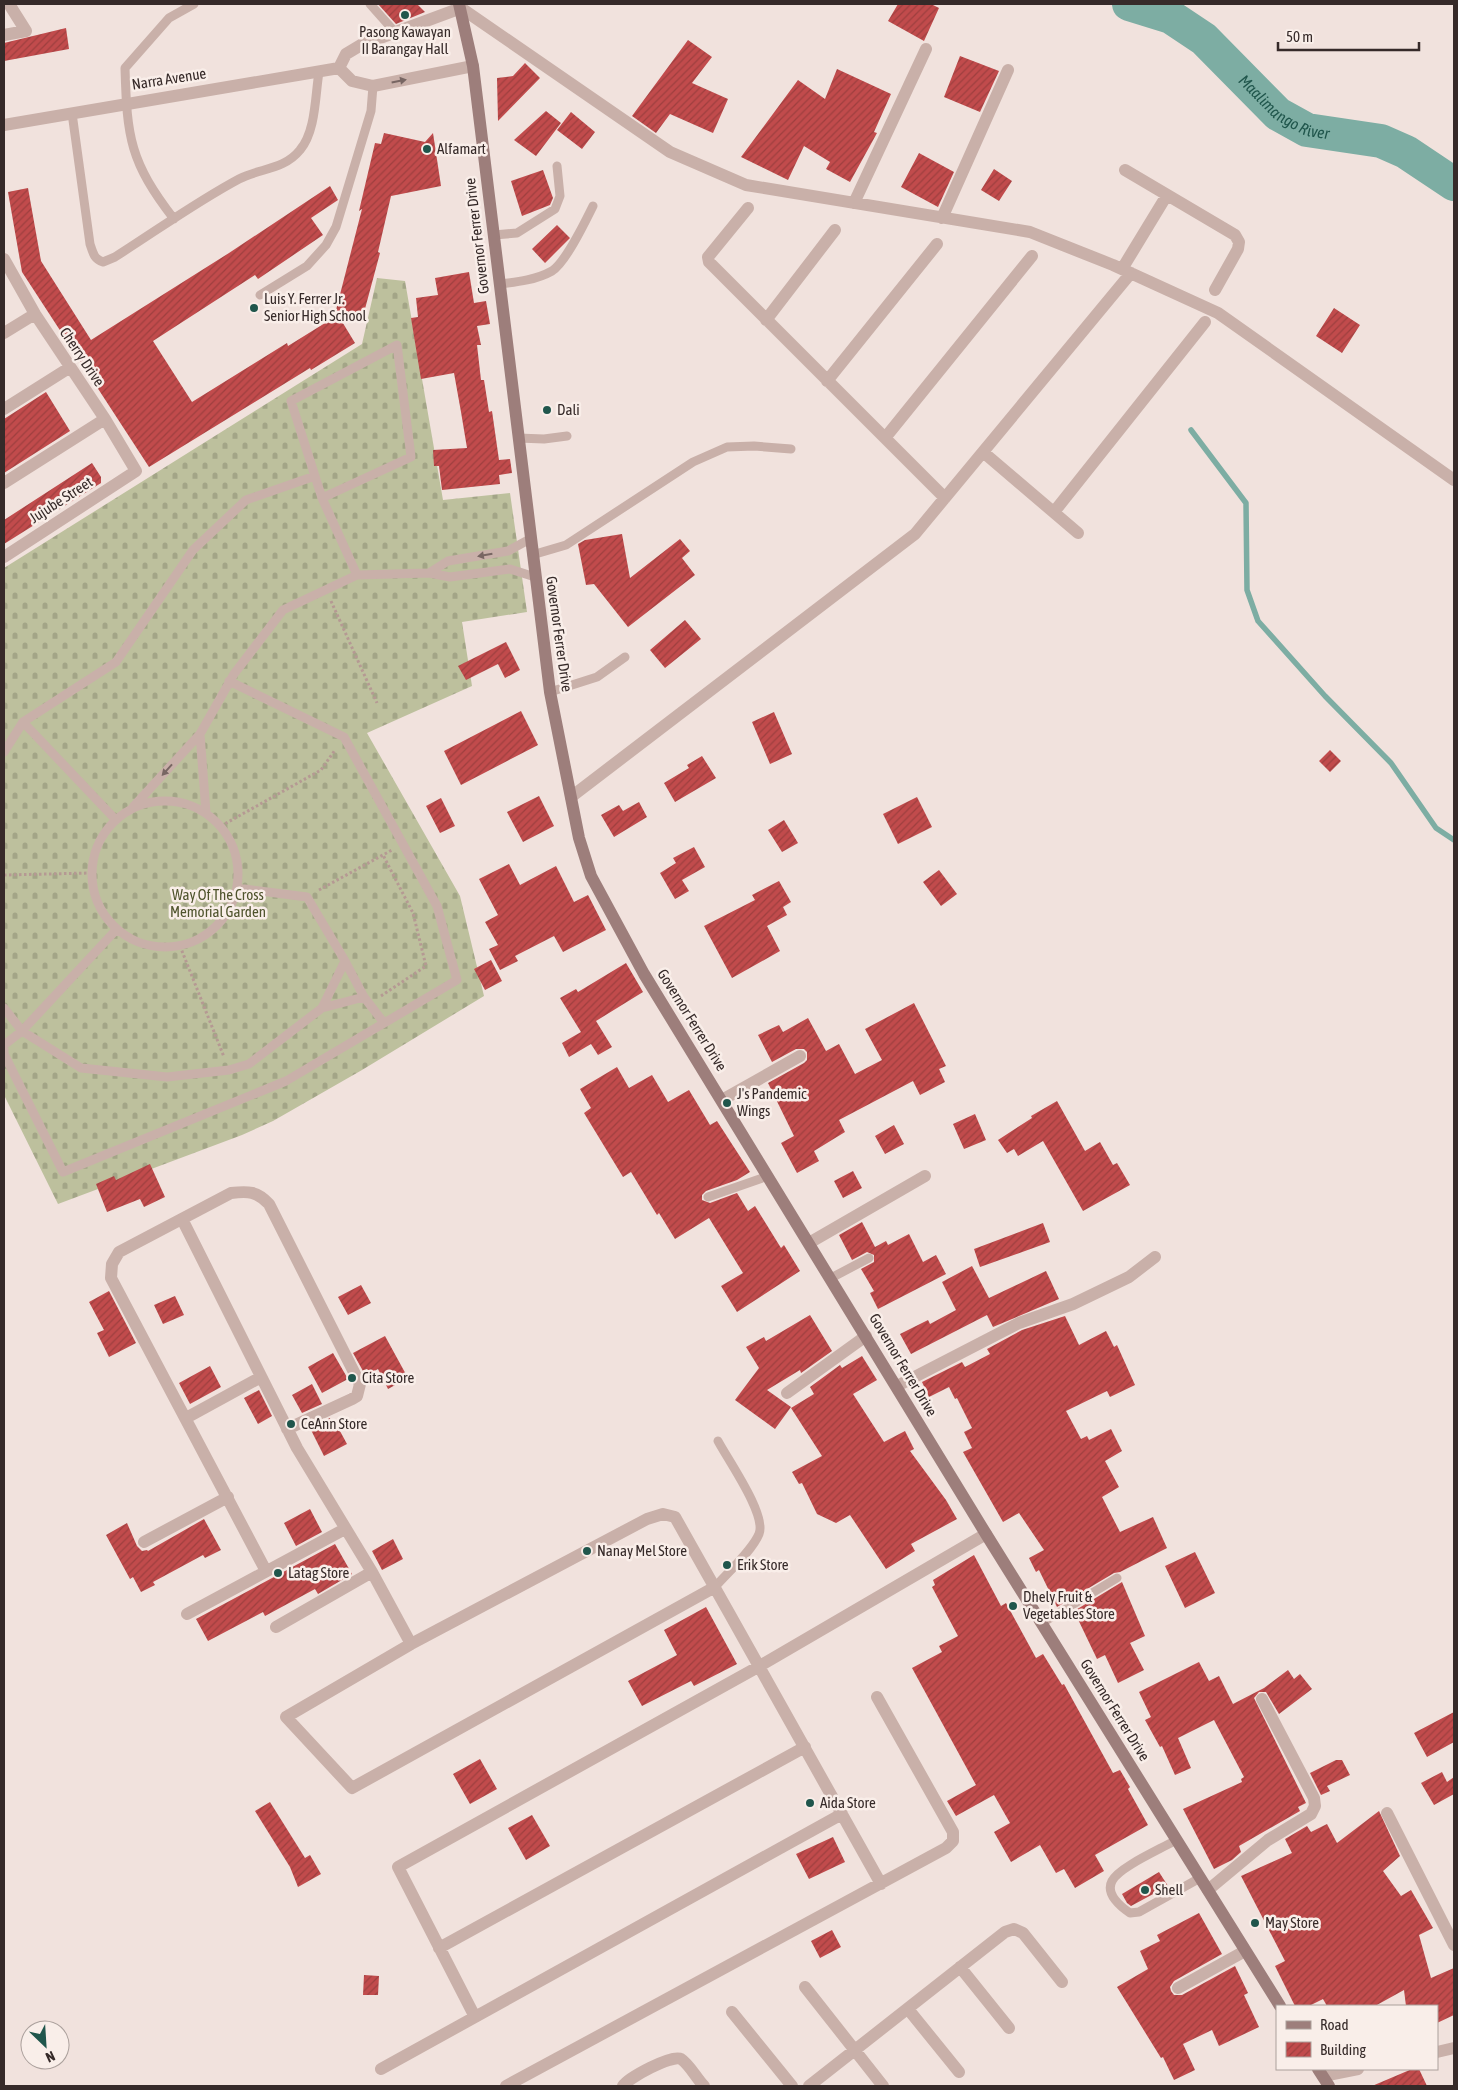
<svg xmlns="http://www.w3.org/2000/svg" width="1458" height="2090" viewBox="0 0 1458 2090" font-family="'Asap Condensed',sans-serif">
  <defs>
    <pattern id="cemetery-stones" width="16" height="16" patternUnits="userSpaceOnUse" patternTransform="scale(1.25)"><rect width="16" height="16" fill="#bdc09d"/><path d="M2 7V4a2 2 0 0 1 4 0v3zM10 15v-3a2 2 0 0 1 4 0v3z" fill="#a3a587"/></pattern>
    <pattern id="building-hatch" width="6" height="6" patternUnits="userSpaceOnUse" patternTransform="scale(1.25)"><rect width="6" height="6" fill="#c14b4c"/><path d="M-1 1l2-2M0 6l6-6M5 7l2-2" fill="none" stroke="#9e3f3f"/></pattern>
  </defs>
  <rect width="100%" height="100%" fill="#f1e2dd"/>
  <path fill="url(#cemetery-stones)" d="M377 278 405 281 443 500 510 493 527 612 462 622 472 686 367 733 460 896 484 996 362 1070 273 1121 242 1135 58 1204 4 1095V568L362 344Z"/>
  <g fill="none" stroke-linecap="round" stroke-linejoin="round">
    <path stroke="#7dada3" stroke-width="5.5" d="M1191 430 1246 503 1247 590 1258 621 1325 696 1391 763 1436 828 1454 840"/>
    <path stroke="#7dada3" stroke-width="34" id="s1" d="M1129 4 1171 17 1204 39 1278 114 1307 130 1381 141 1406 152 1454 184"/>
  </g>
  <path fill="url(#building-hatch)" d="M378 4H417L425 12 396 24Z
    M898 4H931L939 8 924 41 888 21Z
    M66 28 69 49 4 61V43Z
    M688 40 712 57 692 83 728 99 713 133 670 114 656 133 632 116Z
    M960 56 999 71 980 112 944 97Z
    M525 63 540 78 498 121 497 78 513 76Z
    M837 69 891 94 874 132 877 133 850 182 826 169 830 162 804 146 788 180 741 157 798 80 825 99Z
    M546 111 561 123 536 156 514 140Z
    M571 112 595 132 582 149 557 130Z
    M384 133 425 142 433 133 441 186 391 196 378 252 380 253 362 320 335 314 362 209 359 211 375 143 381 144Z
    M919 153 954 172 938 207 901 187Z
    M994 169 1012 181 999 201 981 190Z
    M543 170 553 198 550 205 522 216 511 181Z
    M330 186 338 200 311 218 323 235 258 279 255 275 153 341 192 402 287 343 288 346 338 315 355 343 311 370 310 368 149 467 22 272 8 192 28 188 41 261 91 340 229 253Z
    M557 225 570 238 545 263 532 249Z
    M469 272 474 303 486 301 490 324 477 326 481 345H477L481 380H484L489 412 492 411 499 460 510 459 512 473 499 475 500 484 442 490 439 466H434L433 450 467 448 461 412 454 373 421 379 411 318 418 317 416 298 438 295 435 278Z
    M1334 308 1360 325 1342 353 1316 336Z
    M46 392 70 431 4 473V419Z
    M92 463 101 477V483L4 544V520Z
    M622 534 630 578 680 539 690 551 682 558 695 575 628 627 594 584 586 585 578 544 585 540Z
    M685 620 701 639 665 668 650 650Z
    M506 642 520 670 505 678 498 664 466 680 458 666Z
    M521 711 538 745 461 785 444 751Z
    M774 712 792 754 770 764 752 722Z
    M1330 750 1341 761 1330 772 1319 761Z
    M702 756 716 778 675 802 664 783 689 768 687 765Z
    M539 796 554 826 523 842 507 812Z
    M917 797 932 827 898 844 883 814Z
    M441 798 455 826 440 833 426 806Z
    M639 802 647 817 614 837 601 815 619 805 623 811Z
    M784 820 798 843 782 852 768 830Z
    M694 847 705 867 682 880 689 891 675 899 660 873 676 863 673 858Z
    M509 864 520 885 556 866 574 902 588 895 606 930 563 952 554 936 515 956 518 961 500 970 489 949 498 945 485 922 498 915 479 879Z
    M939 870 957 894 941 906 923 882Z
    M779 881 791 902 783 907 787 915 767 926 780 951 732 978 704 926 755 900 752 895Z
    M491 960 502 981 485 990 474 969Z
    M626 963 643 992 596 1021 612 1047 598 1055 591 1044 569 1057 562 1043 581 1032 560 998 576 989 578 992Z
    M914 1003 946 1066 939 1069 945 1082 920 1095 913 1081 839 1120 845 1132 814 1151 819 1161 797 1173 781 1143 794 1136 768 1083 804 1063 807 1060V1052L804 1049H796L772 1062 758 1035 779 1025 783 1032 808 1018 826 1051 839 1044 855 1074 882 1060 865 1029Z
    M617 1067 629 1088 652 1075 668 1102 689 1090 710 1125 717 1121 750 1172 737 1180 706 1191 702 1195V1200L710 1203 737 1193 748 1211 755 1206 781 1248 784 1245 800 1271 737 1312 721 1286 743 1273 709 1218 675 1239 659 1213 657 1215 631 1172 623 1177 584 1113 591 1108 580 1089Z
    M1057 1101 1085 1151 1100 1142 1113 1165 1117 1163 1130 1185 1083 1211 1043 1141 1018 1156 1014 1149 1007 1153 998 1140 1032 1118 1031 1116Z
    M975 1114 986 1140 964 1149 953 1124Z
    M894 1125 904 1144 885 1154 875 1136Z
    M150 1164 165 1197 144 1207 140 1199 107 1212 96 1184 114 1176 116 1180Z
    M853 1171 862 1188 843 1198 834 1181Z
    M862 1222 875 1247 886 1241 888 1245 909 1234 923 1262 936 1255 946 1274 878 1309 870 1293 874 1291 861 1269 874 1262V1255L867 1252 852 1260 839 1235Z
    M1043 1223 1050 1242 980 1267 974 1249Z
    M972 1266 989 1298 1046 1271 1059 1299 993 1327 987 1315 911 1354 900 1334 928 1320 930 1324 956 1310 942 1282Z
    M361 1285 371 1303 348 1315 338 1297Z
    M109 1291 136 1343 109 1357 97 1333 104 1330 89 1302Z
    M175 1296 184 1315 163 1324 154 1305Z
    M810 1315 832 1351 801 1373 800 1370 767 1390 791 1407 775 1429 735 1400 759 1368 746 1347 764 1337 766 1341Z
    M1065 1316 1079 1345 1106 1331 1114 1347 1117 1345 1135 1385 1110 1397 1107 1391 1066 1411 1081 1439 1087 1436 1089 1440 1111 1429 1122 1451 1105 1461 1119 1487 1102 1497 1120 1532 1153 1517 1167 1548 1120 1572 1114 1573 1057 1607 1039 1570 1036 1572 1029 1558 1044 1550 1019 1513 1003 1522 963 1452 972 1448 964 1432 972 1428 957 1398 955 1399 949 1387 929 1397 922 1382 962 1362 965 1367 990 1354 987 1349 1022 1330Z
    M385 1336 408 1378 388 1389 378 1369 369 1374 367 1369 363 1371 353 1353Z
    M333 1353 348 1379 322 1393 308 1367Z
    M862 1356 877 1380 853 1394 884 1442 905 1431 914 1449 910 1451 946 1500 957 1519 911 1544 915 1551 886 1569 850 1515 836 1523 817 1514 802 1483 799 1484 792 1472 822 1456 791 1408 814 1394 810 1387 840 1365 842 1368Z
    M210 1366 221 1387 190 1404 179 1383Z
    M312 1384 322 1404 302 1413 292 1395Z
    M259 1390 272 1416 258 1424 244 1398Z
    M330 1418 331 1422 334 1420 347 1444 324 1456 310 1428Z
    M310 1509 322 1532 296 1546 284 1523Z
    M204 1519 221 1550 205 1558 203 1555 153 1582 155 1585 141 1592 133 1577 130 1579 106 1535 127 1523 137 1546 142 1551 147 1550 148 1551Z
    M393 1539 403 1559 382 1570 372 1551Z
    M335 1544 352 1574 318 1594 315 1589 265 1616 263 1612 208 1641 196 1619Z
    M1195 1552 1215 1593 1185 1608 1165 1566Z
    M974 1555 1001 1606 1006 1603 1036 1658 1043 1654 1062 1685 1064 1684 1113 1773 1120 1770 1130 1787 1128 1789 1148 1825 1095 1855 1104 1871 1075 1888 1064 1869 1056 1873 1040 1845 1011 1862 994 1832 1010 1823 994 1795 956 1816 947 1801 976 1785 912 1668 942 1652 939 1646 958 1636 932 1587 935 1585 933 1580Z
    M1122 1582 1145 1636 1130 1643 1144 1670 1118 1683 1105 1655 1097 1659 1074 1611Z
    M706 1607 737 1664 694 1686 691 1681 642 1706 628 1681 677 1655 664 1630Z
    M1199 1662 1209 1681 1219 1676 1233 1704 1264 1688 1288 1670 1294 1679 1300 1674 1312 1689 1279 1714 1266 1692H1259L1254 1698 1306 1803 1298 1807 1300 1811 1239 1846 1241 1852 1232 1860 1214 1869 1183 1809 1242 1782 1241 1779 1244 1777 1214 1720 1178 1738 1191 1768 1175 1775 1162 1746 1160 1747 1145 1720 1151 1717 1139 1692Z
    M1454 1712V1742L1427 1757 1414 1733Z
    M480 1759 497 1789 470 1804 453 1774Z
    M1336 1760H1342L1350 1775 1327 1786 1330 1791 1321 1795 1310 1773Z
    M1442 1772 1447 1782 1454 1777V1794L1434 1805 1421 1783Z
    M270 1802 305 1858 310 1855 321 1874 298 1887 290 1867 255 1811Z
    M1379 1811 1400 1856 1383 1871 1401 1896 1411 1890 1433 1928 1419 1935 1431 1978 1454 1968V2015L1437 2023V2006H1406L1404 1990 1375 2006H1327L1323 1999 1309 2006H1295L1275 1966 1285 1961 1241 1876 1292 1853 1285 1839 1307 1826 1311 1832 1327 1824 1337 1843Z
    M532 1815 550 1846 526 1860 508 1828Z
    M833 1837 845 1862 809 1879 796 1854Z
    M1159 1872 1168 1886 1131 1906 1127 1903 1122 1894Z
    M1199 1913 1222 1954 1174 1981 1170 1987 1171 1991 1174 1995H1182L1235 1966 1248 1993 1244 1995 1259 2027 1219 2046 1212 2030 1183 2044 1195 2070 1174 2080 1163 2057 1161 2058 1117 1987 1148 1969 1140 1951 1160 1941 1157 1935Z
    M832 1930 841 1947 820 1958 811 1941Z
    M364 1975 379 1976 378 1995H363Z
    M1412 2069H1419L1427 2086H1372Z"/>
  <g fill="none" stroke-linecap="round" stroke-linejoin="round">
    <path stroke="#b59993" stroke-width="3" stroke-dasharray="2.5 2.5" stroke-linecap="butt" d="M331 601 377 703
      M221 826 321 770 335 750
      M4 875 90 873
      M319 890 392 850
      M180 946 224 1057
      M381 996 426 966 413 913 383 855"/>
    <path stroke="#c9b0a9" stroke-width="9" d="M370 4 394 31
      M72 113 90 244C93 253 94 259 103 262L115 257C156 231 196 202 239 179 260 168 284 170 300 150 316 131 315 96 319 72
      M174 219C130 162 127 138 125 68L169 18 194 4
      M494 235 517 233 555 209 560 196 557 166
      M500 284C517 282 536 280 552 271 566 262 585 222 593 206
      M260 295 307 266 326 245 336 227 371 111 373 86
      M518 438 544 439 567 436
      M322 498 411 457 397 345 291 401 322 498 357 575
      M530 539 508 551 448 561 429 573 450 577 510 569 535 577
      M532 555 566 545 693 462 727 447 754 446 791 449
      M550 692 597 677 625 657
      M23 722 115 819
      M200 734 206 812
      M4 752 23 722 116 662 193 550 246 500 315 476
      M92 874a73 73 0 1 1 146 0a73 73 0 1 1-146 0Z
      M133 807 200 734 234 674 283 610 357 575 429 573
      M116 930 22 1031 4 1045V1054L63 1172 286 1081 457 980 437 906 344 737 229 681
      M345 961 364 997
      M4 1008 22 1031 81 1068 167 1077 229 1070 249 1064 322 1008 345 961 307 897 237 888
      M322 1008 364 997 384 1023
      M708 1197 768 1176
      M831 1278 869 1258
      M715 1587C727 1573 752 1551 759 1534 767 1515 728 1460 718 1441
      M1042 1623 1117 1578
      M1176 1840C1161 1849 1119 1867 1112 1881 1105 1894 1121 1907 1130 1913L1139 1912 1200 1878"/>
    <path stroke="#c9b0a9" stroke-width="12" d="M4 35 26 31 9 4
      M339 68 346 54 361 45 461 8 670 152 746 185 1030 232 1113 265 1218 313 1454 480
      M339 68 352 81 373 86 473 66
      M4 125 339 68
      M1125 170 1235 235 1239 242 1238 249 1215 290
      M854 203 926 49
      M748 208 708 257 709 262 945 498
      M942 218 1008 70
      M4 259 35 314 105 419 136 471 4 557
      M1122 269 1167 195
      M766 320 835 230
      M4 333 35 314
      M827 381 937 244
      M4 409 69 368
      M885 438 1032 256
      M983 452 1078 533
      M4 483 105 419
      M1054 512 1205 322
      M571 797 915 534 1131 273
      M722 1100 800 1056
      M182 1219 297 1448 372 1572 411 1644
      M809 1243 925 1176
      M897 1386 1019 1323 1073 1304 1129 1277 1155 1257
      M787 1393 866 1336
      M186 1418 261 1377
      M144 1542 228 1497
      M266 1571 111 1278 112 1264 119 1252 231 1193C248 1191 257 1191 269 1204L360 1384 357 1396 352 1399 287 1429
      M715 1587 352 1788 286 1717 411 1644 647 1519 663 1514 675 1517C744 1639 812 1761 881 1884
      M187 1614 345 1529
      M276 1627 372 1572
      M1387 1813 1454 1945
      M1208 1890 1268 1840 1311 1814 1315 1806 1314 1798 1262 1699
      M439 1948 805 1747
      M960 1967 1009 2028
      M805 1987 883 2086
      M1178 1988 1245 1951
      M908 2009 959 2072
      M732 2012 792 2086
      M475 2017 398 1867 758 1667 986 1534
      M1437 2052 1454 2048
      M381 2069 842 1814
      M1323 2076 1358 2069
      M506 2086 946 1848 953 1841V1832L877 1697
      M623 2086C628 2078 672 2054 681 2059 689 2064 697 2079 704 2086
      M809 2086 1005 1932 1014 1929 1023 1933 1062 1982"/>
    <path stroke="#9d7e7b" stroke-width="12" d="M459 4 473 66 550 692 579 838 591 876 644 974 986 1534 1280 2006
      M1318 2069 1329 2086"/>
  </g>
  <defs><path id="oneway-solid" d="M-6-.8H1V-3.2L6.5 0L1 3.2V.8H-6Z" transform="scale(1.25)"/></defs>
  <g fill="#786663">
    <use href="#oneway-solid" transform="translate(399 81) rotate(-11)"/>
    <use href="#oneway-solid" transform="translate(485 555) rotate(170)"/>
    <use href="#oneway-solid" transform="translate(167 770) rotate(132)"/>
  </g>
  <g fill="#20564c" stroke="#f9eee9" stroke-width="2">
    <circle cx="405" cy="15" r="5"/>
    <circle cx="427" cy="149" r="5"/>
    <circle cx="254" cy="308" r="5"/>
    <circle cx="547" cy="410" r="5"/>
    <circle cx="727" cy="1103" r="5"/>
    <circle cx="352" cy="1378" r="5"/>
    <circle cx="291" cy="1424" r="5"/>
    <circle cx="587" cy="1551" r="5"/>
    <circle cx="727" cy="1565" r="5"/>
    <circle cx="278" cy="1573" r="5"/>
    <circle cx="1013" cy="1606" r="5"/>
    <circle cx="810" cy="1803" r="5"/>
    <circle cx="1145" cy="1890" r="5"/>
    <circle cx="1255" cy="1923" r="5"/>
  </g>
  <g text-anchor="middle" stroke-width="5" stroke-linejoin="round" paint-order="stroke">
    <g font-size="15" fill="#362a29" stroke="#f9eee9" text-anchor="start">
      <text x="405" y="37" text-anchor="middle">Pasong Kawayan<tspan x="405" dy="17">II Barangay Hall</tspan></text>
      <text x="437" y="154">Alfamart</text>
      <text x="264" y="304">Luis Y. Ferrer Jr.<tspan x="264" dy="17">Senior High School</tspan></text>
      <text x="557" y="415">Dali</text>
      <text x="737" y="1099">J's Pandemic<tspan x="737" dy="17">Wings</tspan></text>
      <text x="362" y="1383">Cita Store</text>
      <text x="301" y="1429">CeAnn Store</text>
      <text x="597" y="1556">Nanay Mel Store</text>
      <text x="737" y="1570">Erik Store</text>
      <text x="288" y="1578">Latag Store</text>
      <text x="1023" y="1602">Dhely Fruit &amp;<tspan x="1023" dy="17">Vegetables Store</tspan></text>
      <text x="820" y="1808">Aida Store</text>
      <text x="1155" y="1895">Shell</text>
      <text x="1265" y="1928">May Store</text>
    </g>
    <g font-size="15" fill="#362a29" stroke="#f9eee9">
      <text transform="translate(169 79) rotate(-9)" y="5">Narra Avenue</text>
      <text transform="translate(477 236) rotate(-97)" y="5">Governor Ferrer Drive</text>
      <text transform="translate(82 357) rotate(56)" y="5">Cherry Drive</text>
      <text transform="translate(61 500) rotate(-33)" y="5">Jujube Street</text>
      <text transform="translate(559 634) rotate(82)" y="5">Governor Ferrer Drive</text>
      <text transform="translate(692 1020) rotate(58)" y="5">Governor Ferrer Drive</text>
      <text transform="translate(903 1365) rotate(59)" y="5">Governor Ferrer Drive</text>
      <text transform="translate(1115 1710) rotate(58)" y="5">Governor Ferrer Drive</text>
    </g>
    <g font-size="15" fill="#4f542d" stroke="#f9eee9">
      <text x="218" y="900">Way Of The Cross<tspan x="218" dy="17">Memorial Garden</tspan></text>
    </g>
    <g font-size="16" font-style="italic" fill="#20564c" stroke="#f9eee9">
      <text dy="6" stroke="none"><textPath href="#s1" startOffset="191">Maalimango River</textPath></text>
    </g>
  </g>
  <rect width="1458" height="2090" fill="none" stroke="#362a29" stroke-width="10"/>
  <rect x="1276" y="2005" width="162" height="65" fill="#f9eee9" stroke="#aba09c"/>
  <rect x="1286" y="2021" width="25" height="8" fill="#9d7e7b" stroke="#aba09c"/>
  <text x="1320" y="2030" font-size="15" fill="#362a29">Road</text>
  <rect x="1286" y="2042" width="25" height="15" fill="url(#building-hatch)" stroke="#aba09c"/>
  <text x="1320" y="2055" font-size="15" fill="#362a29">Building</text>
  <g transform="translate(45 2045) rotate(155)"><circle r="24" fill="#f9eee9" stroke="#aba09c"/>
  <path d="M0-4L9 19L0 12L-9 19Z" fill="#20564c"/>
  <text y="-8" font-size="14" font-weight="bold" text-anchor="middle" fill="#362a29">N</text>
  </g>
  <path d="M1278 42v8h141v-8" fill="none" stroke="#362a29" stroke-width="2.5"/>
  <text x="1286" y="42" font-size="15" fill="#362a29" stroke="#f9eee9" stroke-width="4" paint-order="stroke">50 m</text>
</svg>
